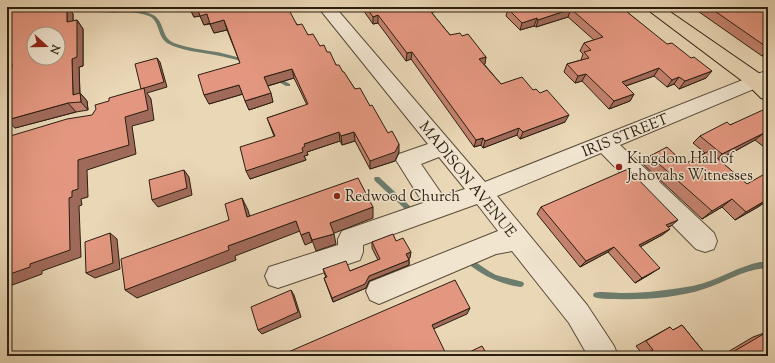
<svg xmlns="http://www.w3.org/2000/svg" width="775" height="363" viewBox="0 0 775 363" font-family="'Sorts Mill Goudy',serif">
  <rect width="100%" height="100%" fill="#ead7b6"/>
  <filter id="stains"><feTurbulence type="fractalNoise" baseFrequency=".005" numOctaves="4"/><feColorMatrix values="0 0 0 0 .2 0 0 0 0 .09 0 0 0 0 .02 0 0 0 .5 -.17"/></filter>
  <radialGradient id="worn" r=".72"><stop offset=".6" stop-color="#630" stop-opacity="0"/><stop offset="1" stop-color="#630" stop-opacity=".3"/></radialGradient>
  <g fill="none" stroke-linecap="round" stroke-linejoin="round">
    <path fill="#6c7c6d" fill-rule="evenodd" d="M85 7C91 7 97 9 103 10 117 11 144 8 155 16 165 24 161 37 174 43 188 48 203 50 217 52 227 54 237 57 247 60V61L245 62C235 59 225 57 215 55 200 52 181 51 167 43 157 36 160 21 149 16 129 8 104 18 85 7Z
      M275 76 290 84V86H286L273 79V78Z
      M375 177H379L410 206 411 208 410 210H406L375 181 374 179Z
      M469 258C478 263 486 270 496 275 505 278 514 279 523 282L524 284 523 286 521 287C500 284 483 276 467 263L466 261 467 259Z
      M760 262H768V268C743 269 727 282 704 289 677 298 643 300 615 299 608 299 600 299 594 297L593 295 594 293C601 291 613 293 621 293 641 293 661 291 680 288 688 287 697 285 704 283 723 277 740 266 760 262Z"/>
    <defs>
      <path id="minor" d="M318 7H335L485 182 768 70V83L620 145 714 233 717 241 714 249 705 252 696 249 601 153 497 196 587 305 614 346 618 356H588L569 323 512 251 496 254 379 304 370 300 366 291 370 282 498 231 477 204 363 245V252L360 260 278 288 269 285 265 276 269 267 338 245V239L342 231 423 203 396 160 399 154 428 144ZM439 157 465 189 443 196 421 164Z"/>
      <path id="major" d="M644 7H663L763 76 768 82V100L761 98 749 86Z"/>
    </defs>
    <use href="#minor" stroke="#5a4c3a" stroke-width="2"/>
    <use href="#major" stroke="#2a1e11" stroke-width="2"/>
    <use href="#minor" fill="#f1e5d0" fill-rule="evenodd"/>
    <use href="#major" fill="#ead7b6" fill-rule="evenodd"/>
  </g>
  <path fill="#c4826e" stroke="#2a1e11" d="M57 7H68L73 14V21L77 20 83 29V66L79 67 80 93 87 101 88 110 76 112 15 128Z
    M185 7 283 11 320 46 327 52 336 65 343 72 355 89 370 106 399 152 395 161 370 169 355 141 342 145 340 141 307 152 308 155 304 156 306 160 250 179 274 136 267 118 307 105 294 78 268 86 273 102 249 110 243 94 209 104 240 63 227 30 214 33 210 24 204 25 200 16 194 17 190 9 187 10Z
    M361 7H452L431 12 450 35 462 36 486 57 484 64 501 84 533 90 565 122 520 139 517 135 483 148 481 145 474 147 411 59 406 61 378 23 373 24Z
    M621 7 706 78 679 89 674 84 667 87 654 76 626 86 634 94 630 101 609 109 582 81 575 83 564 72 567 64 581 60 583 54 580 51 584 43 594 40 568 17 536 27 534 26 520 30 506 16 508 9Z
    M692 7H768V54L762 56Z
    M768 111V150L755 140 719 160 747 184 765 195 768 200 758 207 735 220 722 207 702 219 643 164 650 156 685 164 705 153 693 143 700 136Z
    M541 207 671 226 668 227 670 229 662 235 640 247 652 273 635 283 608 252 580 267 537 214Z
    M396 241 410 258H409V265L369 281 366 288 333 302 324 278H326L323 269 350 271 378 260 372 248V242Z
    M682 325 707 356H640L643 355 636 346 670 327 673 330Z
    M767 332 768 356H721L753 337Z"/>
  <path fill="#a06a5a" stroke="#2a1e11" d="M67 7H68L73 14V31L67 22Z
    M185 7H197L207 14 210 23 204 25 200 16 194 17 190 9 187 10Z
    M426 7H452L426 14Z
    M571 9 568 17 536 27 538 20Z
    M378 15V23L373 24V17Z
    M537 18 534 26 520 30 522 23Z
    M77 20 83 29V66L79 67 80 102 73 95 72 59Z
    M224 20 227 30 214 33 210 24Z
    M768 49V54L762 56Z
    M412 52 411 59 406 61 407 53Z
    M486 57 485 64 478 66 479 59Z
    M157 58 160 62 167 87 147 93 151 99 154 120 132 126 136 154 87 170 88 197 81 199 82 205 79 206 81 257 42 271V274L7 287V275L30 264 69 198 72 191 78 160 141 90Z
    M12 64V74L7 70V65Z
    M659 68 654 76 617 89 622 82Z
    M292 69 294 78 267 86 264 77Z
    M712 71 706 78 679 89 685 81Z
    M586 74 582 81 575 83 578 76Z
    M679 77 674 84 667 87 672 80Z
    M239 85 243 94 209 104 204 95Z
    M80 93 87 101 88 110 81 102Z
    M271 93 273 102 249 110 245 101Z
    M634 94 630 101 609 109 614 101Z
    M68 103 76 112 15 128 7 121V120Z
    M569 115 565 122 520 139 523 132Z
    M519 128 517 135 483 148 485 141Z
    M339 132 340 141 307 152 308 155 304 156 306 160 250 179 246 171 304 144Z
    M354 132 355 141 342 145 341 136Z
    M764 133 755 140 715 162 722 154Z
    M483 138 481 145 474 147 476 140Z
    M399 144V152L395 161 370 169V161Z
    M184 170 189 177 192 195 158 207 152 200Z
    M768 191V193L752 202 764 194Z
    M242 198 248 210 253 228 247 217Z
    M732 199 722 207 702 219 712 211Z
    M768 200 758 207 735 220 746 212Z
    M373 207V218L332 234 330 223Z
    M678 220 671 226 658 231 666 225Z
    M296 221 300 231 235 256 236 260 137 298 125 290 228 246Z
    M670 229 662 235 632 251 639 245Z
    M309 232 312 242 305 245 301 235Z
    M110 233 117 239 120 269 95 278 86 273Z
    M334 234 336 244 316 251 312 240Z
    M614 247 608 252 580 267 586 261Z
    M411 252 410 258 406 259V254Z
    M409 260V265L369 281 366 288 333 302 332 298 369 276Z
    M660 268 652 273 635 283 642 278Z
    M291 290 294 295 301 317 262 334 258 330Z
    M470 308 467 314 431 330 432 325Z"/>
  <path fill="#e49780" stroke="#2a1e11" fill-rule="evenodd" d="M9 7H50V8L57 7H67V22L77 20V57L72 59 73 95 80 93 81 102 68 103 7 120V112L12 64 7 65V40L8 33ZM34 34H58V58H34Z
    M197 7H281L283 11 289 10 297 25 302 24 308 35 313 34 320 46 324 45 327 52H330L336 65H339L343 72H344L355 89 360 88 370 106 372 105 388 133 392 131 399 144 395 152 370 161 354 132 341 136 339 132 304 144 305 146 302 148 303 152 246 171 240 147 275 136 267 118 308 104 292 69 264 77 271 93 245 101 239 85 204 95 198 75 240 63 224 20 210 24 207 14 200 16Z
    M366 7H427L450 35 460 33 462 36 468 34 486 57 479 59 501 84 522 77 533 90 536 89 540 93 547 90 569 115 523 132 519 128 485 141 483 138 476 140 412 52 407 53 378 15 373 17Z
    M513 7H621L667 44 672 43 691 58 694 57 712 71 685 81 679 77 672 80 659 68 622 82 634 94 614 101 586 74 578 76 567 64 589 58 584 52 591 50 584 43 603 37 571 9 538 20 537 18 522 23 508 9Z
    M709 7H768V48Z
    M157 58 164 82 141 89 135 64Z
    M144 88 148 110 125 117 129 145 78 160V189L72 191V197L69 198 70 250 30 264V267L7 275V137L67 119 92 115 96 109 95 105 109 101V98Z
    M765 109 768 111V136L764 133 722 154 700 136 727 122 730 125Z
    M667 147 685 164 709 151 747 184 768 172V191L764 194 768 198V199L746 212 732 199 712 211 650 156Z
    M628 169 678 220 666 225 670 229 639 245 660 268 642 278 614 247 586 261 541 207Z
    M184 170 187 188 152 200 149 180Z
    M358 178 373 207 330 223 334 234 312 240 309 232 301 235 296 221 228 246 229 250 125 290 121 259 229 220 225 204 242 198 247 217Z
    M110 233 113 263 86 273 85 242Z
    M393 234 396 241 403 238 411 252 406 254 409 260 369 276 365 284 332 298 324 278 327 277 323 269 346 261 350 271 380 259 372 242Z
    M455 280 470 308 432 325 447 356H279Z
    M291 290 298 312 258 330 251 307Z
    M682 325 707 356H652L649 352 653 350 646 341 670 327 673 330Z
    M767 332 768 333V356H726Z
    M482 346 488 356H461Z"/>
  <g fill="#8f2418" stroke="#f1e5d0" stroke-width="1.5">
    <circle cx="619" cy="167" r="4"/>
    <circle cx="337" cy="196" r="4"/>
  </g>
  <g text-anchor="middle" stroke-width="3" stroke-linejoin="round" paint-order="stroke">
    <g font-size="15" fill="#2a1e11" stroke="#f1e5d0">
      <text transform="translate(625 135) rotate(-22)" y="5">IRIS STREET</text>
      <text transform="translate(468 179) rotate(51)" y="5">MADISON AVENUE</text>
    </g>
    <g font-size="15" fill="#2a1e11" stroke="#f1e5d0" text-anchor="start">
      <text x="627" y="163">Kingdom Hall of<tspan x="627" dy="17">Jehovahs Witnesses</tspan></text>
      <text x="345" y="201">Redwood Church</text>
    </g>
  </g>
  <rect width="775" height="363" fill="none" stroke="#ead7b6" stroke-width="24"/>
  <rect x="8" y="8" width="759" height="347" fill="none" stroke="#2a1e11" stroke-width="2"/>
  <rect x="12" y="12" width="751" height="339" fill="none" stroke="#2a1e11"/>
  <g transform="translate(46 46) rotate(111)"><circle r="19" fill="#f1e5d0" stroke="#a19584"/>
  <path d="M0-3L7 15L0 10L-7 15Z" fill="#8f2418"/>
  <text y="-6" font-size="11" font-weight="bold" text-anchor="middle" fill="#2a1e11">N</text>
  </g>
  <rect width="100%" height="100%" filter="url(#stains)"/>
  <rect width="100%" height="100%" fill="url(#worn)"/>
</svg>
